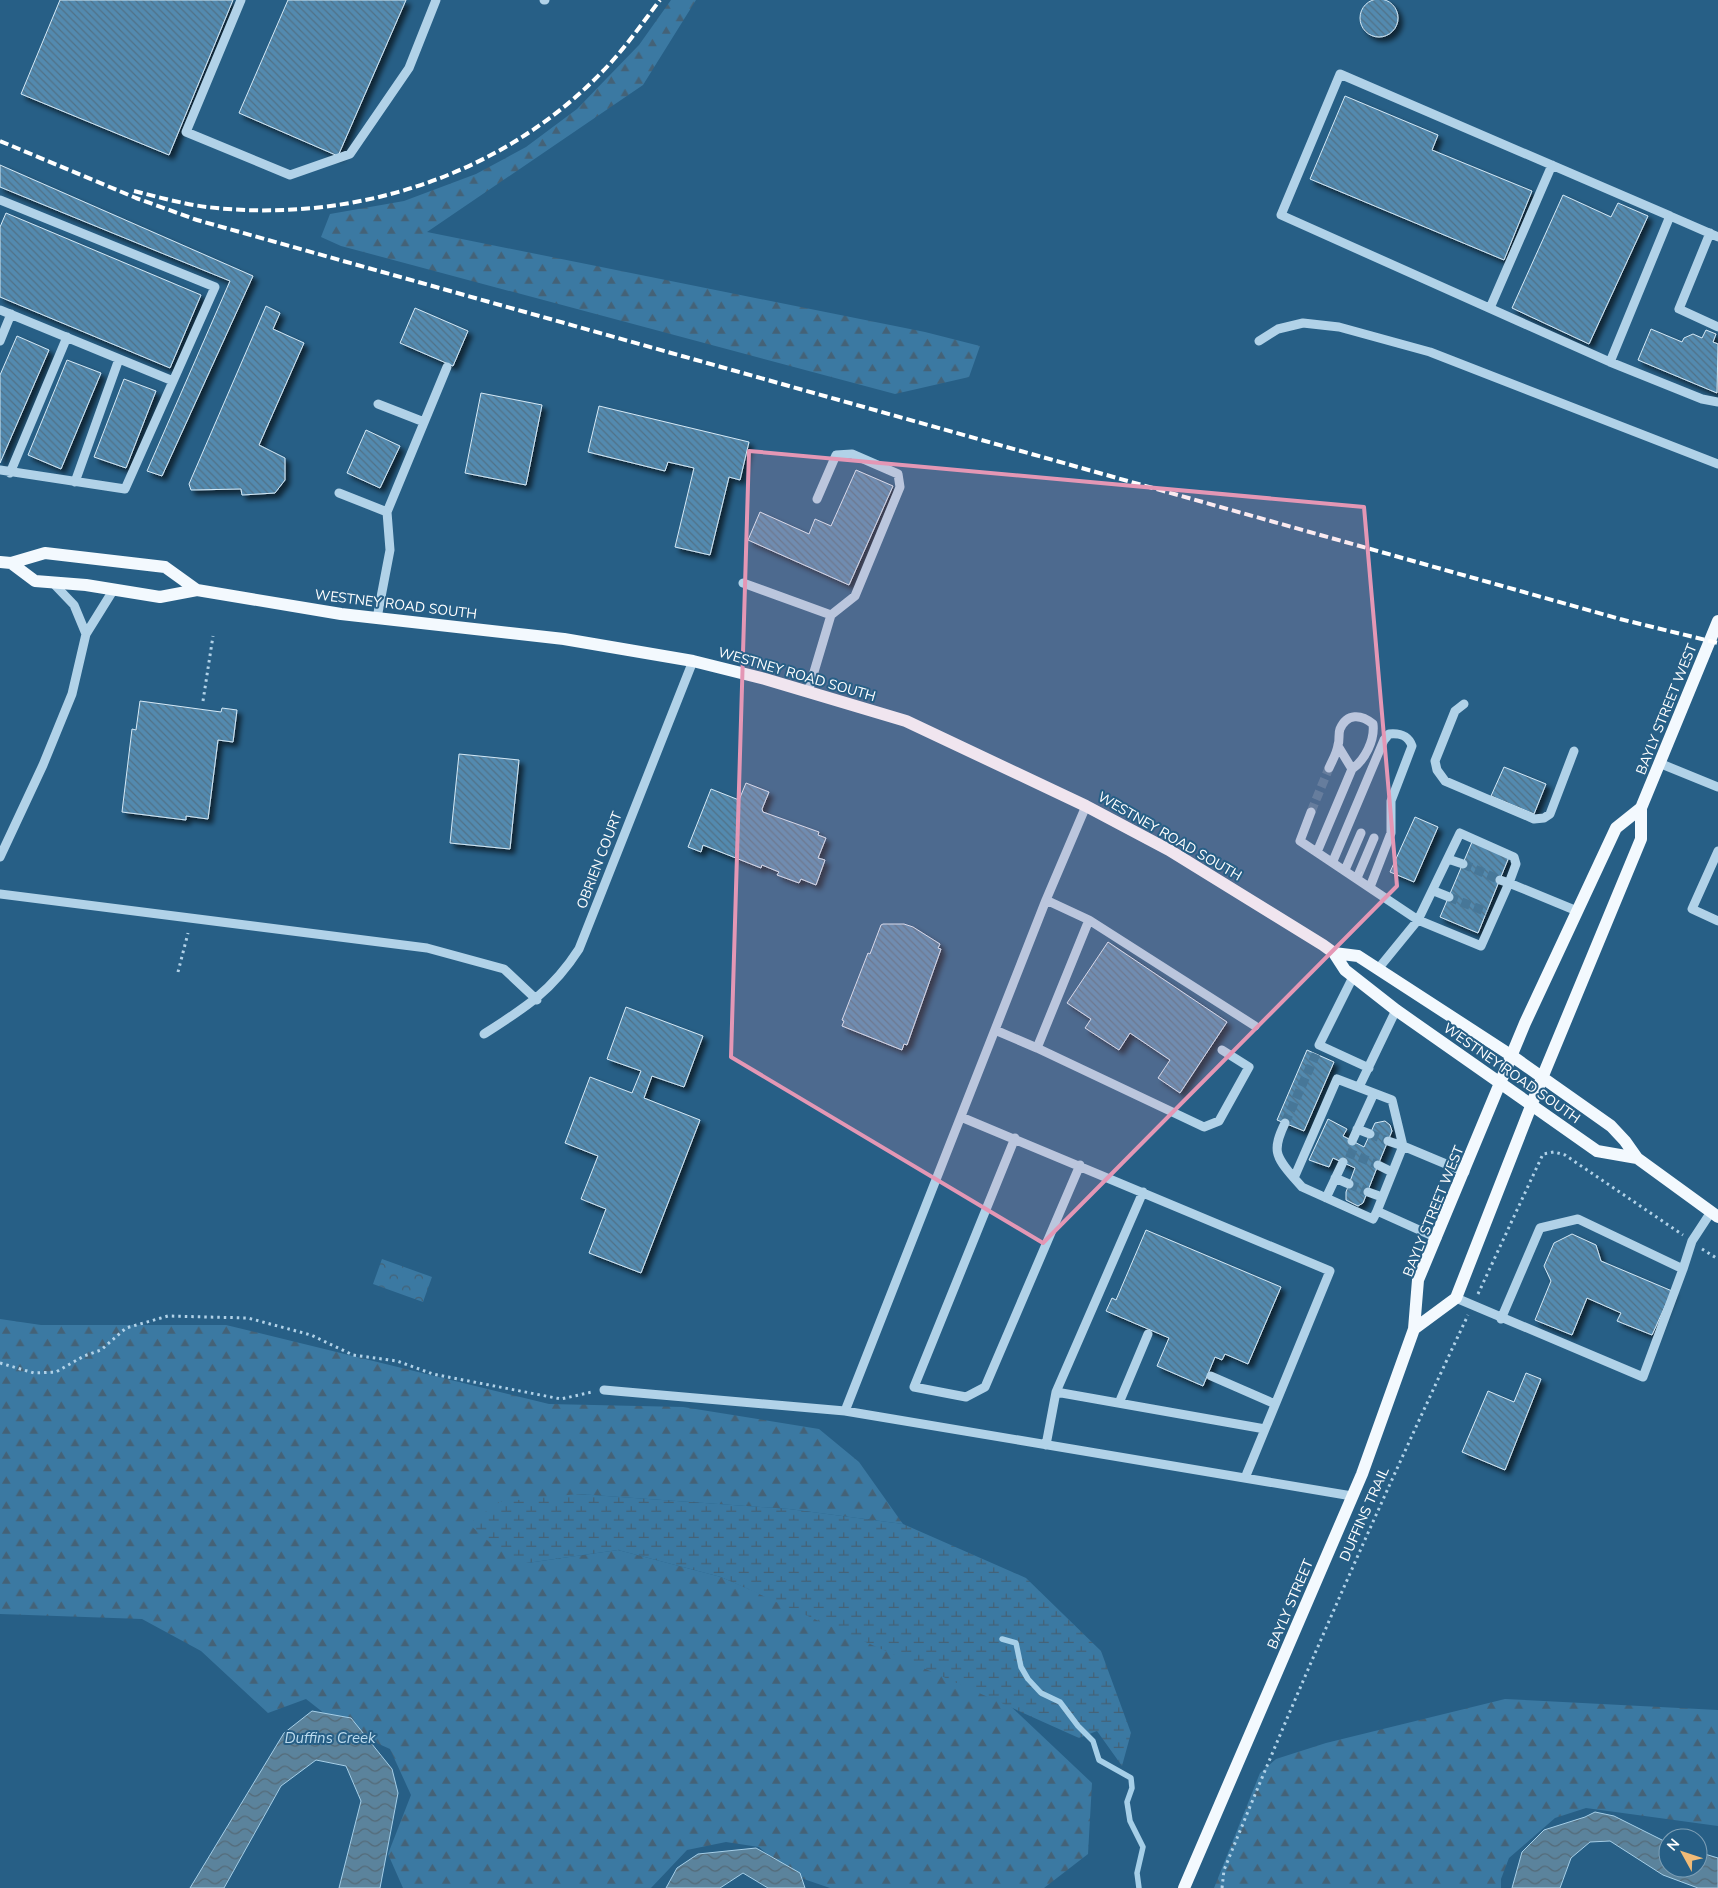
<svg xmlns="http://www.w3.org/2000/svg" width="1718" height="1888" viewBox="0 0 1718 1888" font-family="'Nunito Sans',sans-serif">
  <defs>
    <pattern id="forest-firs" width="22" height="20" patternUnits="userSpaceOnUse" patternTransform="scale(1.25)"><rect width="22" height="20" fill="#3b79a2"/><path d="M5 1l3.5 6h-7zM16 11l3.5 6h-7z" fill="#446277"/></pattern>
    <pattern id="wetland-marsh" width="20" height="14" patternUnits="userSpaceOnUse" patternTransform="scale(1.25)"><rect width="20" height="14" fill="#3b79a2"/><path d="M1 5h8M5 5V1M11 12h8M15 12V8" fill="none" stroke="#446277"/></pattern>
    <pattern id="park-crowns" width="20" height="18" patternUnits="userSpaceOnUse" patternTransform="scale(1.25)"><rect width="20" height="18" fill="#3b79a2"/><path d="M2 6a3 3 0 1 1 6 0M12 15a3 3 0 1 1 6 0" fill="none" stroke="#446277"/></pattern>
    <pattern id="water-waves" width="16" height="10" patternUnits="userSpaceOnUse" patternTransform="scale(1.25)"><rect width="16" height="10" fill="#5b839c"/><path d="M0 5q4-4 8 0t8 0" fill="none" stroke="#546a78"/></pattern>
    <pattern id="building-back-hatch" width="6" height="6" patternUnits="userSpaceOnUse" patternTransform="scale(1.25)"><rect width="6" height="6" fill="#538aaf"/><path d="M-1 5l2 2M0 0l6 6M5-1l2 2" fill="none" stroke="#507187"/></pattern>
    <filter id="shadow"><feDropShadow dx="4.5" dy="4.5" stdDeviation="2.5" flood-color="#0009"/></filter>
  </defs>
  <rect width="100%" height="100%" fill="#275f86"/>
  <path fill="url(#forest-firs)" d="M671 0H696L643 85 427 232 925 332 980 346 969 377 895 394 341 246 321 237 330 214 404 201 476 174 526 147 577 109 639 45Z
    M0 1319 41 1325H226L549 1404 683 1407 819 1429 859 1462 903 1524 789 1509 578 1494 527 1563 618 1550 721 1577 1003 1699 1092 1783 1088 1854 1044 1888H830L792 1875 759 1847 726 1842 687 1850 651 1888H403L388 1854 411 1795 390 1749 343 1728 306 1699 268 1713 201 1651 142 1619 0 1614Z
    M1505 1699 1718 1710V1826L1586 1808 1555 1818 1509 1858 1501 1879V1888H1214L1260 1773 1276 1759 1326 1743Z"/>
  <path fill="url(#wetland-marsh)" d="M578 1494 789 1509 903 1524 1026 1578 1101 1651 1131 1733 1122 1766 1097 1731 1079 1738 721 1577 618 1550 527 1563 497 1549 469 1524 499 1502Z"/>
  <path fill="url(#park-crowns)" d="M382 1259 432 1277 423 1302 373 1284Z"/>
  <path fill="url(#water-waves)" stroke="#a6cfe8" d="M312 1711 351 1718 392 1769 398 1793 380 1888H339L361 1801 346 1766 316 1760 281 1786 224 1888H190L284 1733Z
    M1595 1812 1614 1816 1668 1843V1868H1698V1852L1718 1858V1888H1698L1663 1875 1610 1841 1590 1842 1571 1858 1560 1888H1512L1522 1852 1544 1830 1585 1817Z
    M756 1848 800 1873 805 1888H768L743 1873 720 1888H666L677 1868 698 1854Z"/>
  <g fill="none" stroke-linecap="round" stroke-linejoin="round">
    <path stroke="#a6cfe8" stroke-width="5.5" d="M1002 1639 1016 1643 1021 1667 1028 1679 1041 1693 1060 1702 1078 1726 1093 1741 1099 1760 1131 1778 1132 1788 1127 1802 1130 1821 1143 1847 1137 1873 1139 1888"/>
  </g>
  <path fill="url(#building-back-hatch)" stroke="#d5e9f6" filter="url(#shadow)" d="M1360 18a19 19 0 1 1 38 0a19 19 0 1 1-38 0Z
    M60 0H233L169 155 21 94Z
    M288 0H406L338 156 239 113Z
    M1345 96 1438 135 1432 150 1532 191 1504 260 1310 179Z
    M0 165 253 276 162 476 147 471 230 281 0 187Z
    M1563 195 1611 217 1618 203 1648 216 1589 344 1512 308Z
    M6 213 201 295 170 368 0 297V227Z
    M266 306 280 313 273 329 304 343 259 445 285 458V480L275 493 242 495 241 489 191 490 189 484Z
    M415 308 468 331 453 366 400 343Z
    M1651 329 1682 342 1684 338 1693 334 1702 338 1706 330 1716 334 1713 342 1718 344 1717 393 1638 360Z
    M17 336 49 350 0 463V375Z
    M67 360 101 373 61 469 28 455Z
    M124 379 156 391 126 468 94 457Z
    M481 393 542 405 526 485 465 473Z
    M599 406 749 442 740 480 729 477 710 555 675 547 694 468 668 462 665 471 588 452Z
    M366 430 400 446 380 488 347 473Z
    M856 470 893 486 849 585 748 540 760 512 809 534 815 519 831 526Z
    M140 701 221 712 222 708 237 710 233 742 218 740 208 819 186 816V820L122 812 132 729 136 730Z
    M459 754 519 760 510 849 450 843Z
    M1504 767 1546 784 1534 814 1491 796Z
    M746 783 769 792 762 809 763 812 819 832 818 835 826 838 818 858 825 860 816 885 801 879 799 883 777 875 779 872 762 865 761 868 703 845 701 852 688 847 711 789 739 800Z
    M1415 817 1438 827 1414 882 1390 872Z
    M1472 842 1509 857 1478 933 1440 917Z
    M883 924H904L913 927 940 944 938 948 941 949 907 1045 904 1044 902 1050 842 1026 844 1021 842 1020 868 953 870 954 881 925Z
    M1108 942 1227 1022 1180 1093 1158 1078 1170 1060 1130 1033 1119 1050 1085 1028 1091 1019 1067 1003Z
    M626 1007 703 1036 684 1087 652 1076 644 1098 700 1120 641 1273 589 1253 606 1209 581 1199 598 1156 565 1143 590 1077 632 1093 641 1071 607 1059Z
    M1307 1050 1334 1062 1304 1131 1277 1120Z
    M1328 1119 1347 1129 1343 1136 1364 1147 1375 1123 1385 1121 1390 1125 1392 1131 1378 1165 1363 1203 1358 1206 1346 1200V1192L1355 1168 1333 1158 1329 1167 1309 1160Z
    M1146 1230 1281 1287 1248 1364 1225 1354 1222 1360 1215 1357 1203 1386 1157 1366 1169 1338 1106 1311 1112 1298 1116 1300Z
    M1572 1234 1596 1245 1601 1261 1672 1291 1652 1335 1617 1321 1621 1313 1587 1298 1572 1335 1535 1320 1551 1281 1544 1266 1554 1243Z
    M1526 1373 1541 1379 1505 1470 1462 1452 1488 1391 1514 1402Z"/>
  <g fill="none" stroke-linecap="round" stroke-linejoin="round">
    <path stroke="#477798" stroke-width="9" stroke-dasharray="9 4.5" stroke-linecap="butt" d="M1311 812 1329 768
      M1463 864 1500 880
      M1449 897 1487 912
      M1285 1123 1316 1054
      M1370 1134 1388 1141
      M1347 1152 1378 1165
      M1349 1184 1368 1192"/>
    <path stroke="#b1d2e8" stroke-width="3" stroke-dasharray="2.5 4" stroke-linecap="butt" d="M203 701 213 636
      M178 972 188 933
      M1702 1249 1718 1259
      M1478 1294 1543 1154 1554 1152 1565 1155 1683 1235
      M0 1363 34 1373 56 1372 84 1356 101 1350 126 1328 168 1316 248 1318 311 1335 353 1355 397 1361 433 1374 561 1399 592 1392
      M1222 1888 1224 1870C1300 1683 1382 1498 1468 1315"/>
    <path stroke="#b1d2e8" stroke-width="9" d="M241 0 186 132 290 175 350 154 409 68 436 0
      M544 0H545
      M0 200 215 287 125 489 0 470
      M1710 233 1679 309 1718 327
      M1718 237 1670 216 1610 362 1702 399 1718 402
      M1490 308 1552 165
      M0 310 173 381
      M0 341 11 314
      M1259 341 1278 329 1303 323 1339 327 1430 352 1718 464
      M1610 362 1281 215 1340 74 1670 216
      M378 404 424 422
      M10 473 67 337
      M75 482 119 359
      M339 493 387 512
      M817 499 836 455 852 454 898 474 900 487 855 596 831 615
      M52 582 74 605 86 634
      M743 583 831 615 808 692
      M377 618 390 550 387 512 447 367
      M1464 704 1455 711 1435 761 1437 770 1445 781 1534 819 1544 818 1550 814 1574 751
      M1338 746 1352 769
      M1659 763 1718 787
      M1311 812 1300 841 1418 920 1481 946 1509 883 1577 911
      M1718 851 1692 909 1718 921
      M1317 852 1352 769C1365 760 1375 740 1373 724 1361 714 1347 713 1340 729 1338 734 1340 740 1338 745 1337 753 1332 761 1329 768
      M0 857 43 765 72 694 86 634 114 589
      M1448 859 1463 864
      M1333 861 1384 740 1389 734C1400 733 1408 735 1412 746L1391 801V833L1370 887
      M1345 870 1361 833
      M1357 878 1374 838
      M1434 891 1449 897
      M0 894 427 948 504 969 537 1000
      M1089 920 1255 1026
      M1378 969 1418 920 1460 833 1514 857 1516 864 1509 883 1500 880
      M1353 977 1319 1045 1369 1068
      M995 1030 1037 1048 1089 920 1046 900
      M484 1034C525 1008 552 991 579 949L693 661
      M1037 1048 1204 1127 1219 1121 1249 1067 1222 1050
      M1359 1087 1396 1010
      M961 1117 1330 1271 1245 1478
      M1285 1123C1272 1150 1275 1156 1294 1178
      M1357 1129 1370 1134
      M1015 1138 914 1387 966 1397 985 1387 1080 1165
      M1352 1141 1374 1093
      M1388 1141 1403 1146
      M1378 1165 1392 1172
      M1335 1178 1349 1184
      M1368 1192 1382 1197
      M1326 1198 1343 1162
      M1377 1211 1373 1219 1302 1187 1294 1178 1337 1079 1392 1100 1403 1146
      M1437 1238 1377 1211 1403 1146 1465 1172
      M1456 1298 1643 1377 1683 1269
      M1501 1319 1540 1228 1578 1219 1683 1269 1692 1241 1711 1212
      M1211 1376 1275 1404
      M604 1390 845 1411 1352 1496
      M1056 1392 1265 1429
      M1119 1403 1148 1334
      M845 1411 1046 900 1086 806
      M1046 1445 1056 1392 1143 1192"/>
    <path stroke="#f3f9fe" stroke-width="12" d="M0 562 11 563 45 553 165 567 197 590
      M11 563 35 581 86 585 160 597 197 590 341 614 564 639 693 661 765 679 906 721 1086 806 1169 850 1323 945 1334 953 1345 970 1396 1010 1597 1151 1637 1158
      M1334 953 1358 956 1512 1056 1611 1126 1625 1141 1637 1158 1718 1217
      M1414 1329 1456 1298 1542 1078 1641 839V808L1718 621
      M1184 1888 1362 1474 1414 1329 1418 1280 1525 1023 1616 828 1641 808"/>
    <path stroke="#fff" stroke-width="4" stroke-dasharray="9 4" stroke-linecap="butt" d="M0 141 136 198 197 220 1620 619 1718 643
      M134 191C158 197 183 204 207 207 350 224 500 177 601 73 623 51 641 25 660 0"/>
  </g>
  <path fill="#e497b5" fill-opacity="0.2" stroke="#e497b5" stroke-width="4" stroke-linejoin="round" d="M749 451 1364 507 1397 886 1043 1243 731 1057Z"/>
  <g text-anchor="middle" stroke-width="4" stroke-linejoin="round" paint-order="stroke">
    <g font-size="14" fill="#fff" stroke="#275f86">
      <text transform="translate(396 604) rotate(7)" y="5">WESTNEY ROAD SOUTH</text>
      <text transform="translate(797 674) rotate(16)" y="5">WESTNEY ROAD SOUTH</text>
      <text transform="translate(1666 709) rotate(-68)" y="5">BAYLY STREET WEST</text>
      <text transform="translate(1170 836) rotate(30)" y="5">WESTNEY ROAD SOUTH</text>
      <text transform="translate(599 860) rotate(-69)" y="5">OBRIEN COURT</text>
      <text transform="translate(1512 1073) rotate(35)" y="5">WESTNEY ROAD SOUTH</text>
      <text transform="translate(1433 1211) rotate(-68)" y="5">BAYLY STREET WEST</text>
      <text transform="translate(1364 1514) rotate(-66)" y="5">DUFFINS TRAIL</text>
      <text transform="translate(1290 1604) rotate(-67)" y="5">BAYLY STREET</text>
    </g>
    <g font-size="15" font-style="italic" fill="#bddcef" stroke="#275f86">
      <text x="330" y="1743">Duffins Creek</text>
    </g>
  </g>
  <g transform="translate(1683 1853) rotate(310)"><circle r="24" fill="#275f86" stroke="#7d9fb6"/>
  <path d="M0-4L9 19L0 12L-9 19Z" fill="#f1bb77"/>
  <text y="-8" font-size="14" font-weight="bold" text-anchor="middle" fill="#ffffff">N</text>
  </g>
</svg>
